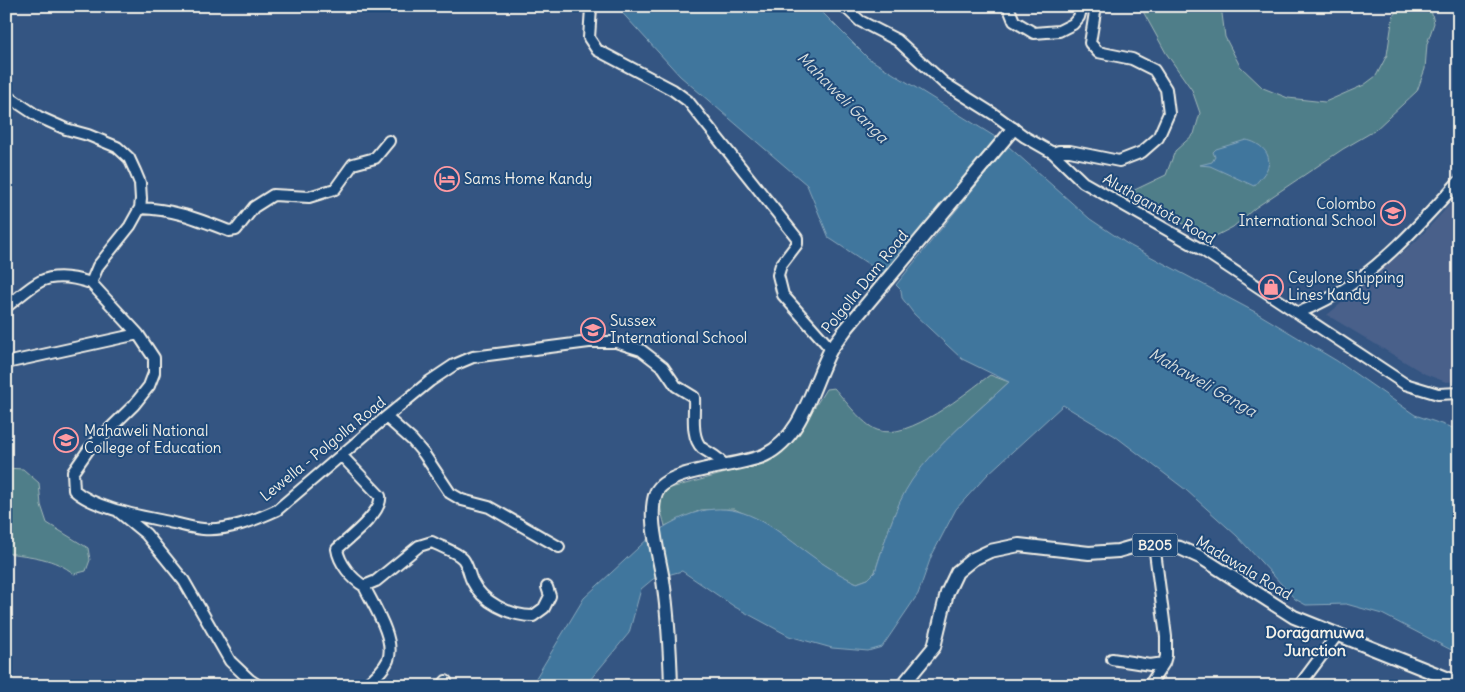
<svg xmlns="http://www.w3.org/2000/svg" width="1465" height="692" viewBox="0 0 1465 692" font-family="Delius,sans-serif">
  <rect width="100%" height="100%" fill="#345582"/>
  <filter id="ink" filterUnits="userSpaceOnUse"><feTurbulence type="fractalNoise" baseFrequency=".02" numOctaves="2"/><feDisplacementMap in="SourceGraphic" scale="10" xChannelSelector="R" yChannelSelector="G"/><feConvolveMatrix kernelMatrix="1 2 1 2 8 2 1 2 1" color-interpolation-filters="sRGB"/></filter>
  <g filter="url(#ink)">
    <path fill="#48608a" d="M1459 195V381L1446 382 1425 374 1327 315 1416 241Z"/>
    <path fill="#4f7e89" stroke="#a2b8b8" d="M1140 6H1221L1225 37 1240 66 1263 88 1288 98 1325 102 1364 85 1376 76 1387 55 1393 16 1400 6H1433L1431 10 1434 23 1427 44 1425 69 1417 91 1374 131 1343 149 1255 208 1233 227 1210 239 1138 199 1122 196 1166 175 1175 151 1194 134 1200 113 1192 90 1166 53Z
      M990 375 1009 382C976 413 938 443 913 480 894 507 885 541 875 572L868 579 857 583 842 576 817 560 769 525 734 509 701 510 665 526C661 510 657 504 667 489L744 468 779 453 796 437 826 389 834 388C845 400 862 424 877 430 908 442 967 392 990 375Z
      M6 468 23 469 39 483 41 505 47 523 88 548 90 560 86 571 74 574C55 558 30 556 6 553Z"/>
    <path fill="#40769d" stroke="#88a7bb" d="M616 6H816L868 58 997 138 885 275 829 238 807 185 680 76Z
      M1246 140C1259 142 1274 154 1267 169 1264 175 1258 181 1254 186L1210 166 1200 165 1212 162 1215 157 1213 152 1216 149Z
      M1008 146 1090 219 1129 245 1257 313 1337 361 1415 415 1453 428 1459 434V654L1382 614 1346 604 1306 605 1295 599 1237 536 1186 490 1115 436 1063 405 988 474 956 509 931 557 918 594 882 647 868 651 832 648 789 636 735 607 682 571 653 579 641 589 629 633 585 686H531L584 598 652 535C747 468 778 547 857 583L868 579 875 572C885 541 894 507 912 480 938 443 976 413 1009 382L962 359 914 314 902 298 901 290 896 285Z"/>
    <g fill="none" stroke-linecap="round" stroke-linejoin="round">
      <defs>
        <path id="minor" d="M590 6 591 8 589 38 597 50 673 90 688 101 797 238V244L781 265 778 275 783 295 831 349
          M844 6 860 21 897 40 944 83 995 115 1025 137 1053 153 1083 182 1204 251 1405 384 1438 394 1459 393
          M1008 6 1014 21 1034 33 1059 31 1073 24 1079 17 1082 6
          M6 95 39 117 66 129 88 135 117 147 129 158 135 171 140 183 141 199 140 208 130 226 98 266 91 283
          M1053 153 1059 151H1070L1119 161 1142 152 1158 138 1169 113 1166 89 1154 70 1132 59 1098 52 1090 43 1096 6
          M140 208C173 209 198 219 229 231L236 230 254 207 273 195 309 197 335 189 353 164 375 158 389 141
          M91 283 138 334 154 358V373L149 386 134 405 89 449 73 472 74 490C95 509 141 516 169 522 180 524 191 528 203 529 228 531 255 520 277 510L386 417 430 381 454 365 473 357 589 342H616L641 350 663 367 676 386 694 397C695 412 690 437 702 448 710 454 718 456 724 465
          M6 307C17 299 29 287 41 281 56 274 76 278 91 283
          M1297 313C1310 308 1323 302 1335 295 1382 267 1422 222 1459 181
          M6 363 138 334
          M386 417 412 440 424 454 450 493 462 500 489 507 559 547
          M341 455 380 496C383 512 349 538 337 549 339 563 352 579 364 586L376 581 419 546 432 542C441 547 457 552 463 559 469 567 468 573 472 581 482 602 510 616 533 616L544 608 550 596 547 587
          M119 512 146 534 184 581 230 661 250 680 259 686
          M1112 659 1150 665 1164 663
          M364 686C373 679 383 671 388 660 396 639 373 605 364 586
          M442 686 446 681
          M1149 686 1164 663 1166 656V637L1154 544
          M1299 686 1337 635"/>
        <path id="major" d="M671 686C670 650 668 615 663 580 659 555 647 516 656 493 666 468 741 467 765 455 803 436 812 386 830 351 835 343 841 336 846 329L1013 129
          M902 686 934 647 947 593 957 572 973 559 990 551 1019 545 1089 553 1118 551 1139 545 1154 544 1180 548 1202 558 1294 617 1459 683"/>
      </defs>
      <use href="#minor" stroke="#f4f1e8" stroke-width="14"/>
      <use href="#major" stroke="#f4f1e8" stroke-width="16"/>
      <use href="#minor" stroke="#1f4a7a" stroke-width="10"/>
      <use href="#major" stroke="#1f4a7a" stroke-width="12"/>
    </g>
  </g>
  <defs>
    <symbol id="hotel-ring" viewBox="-11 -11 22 22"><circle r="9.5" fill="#1f4a7a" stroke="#ff9aa2" stroke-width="1.5"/><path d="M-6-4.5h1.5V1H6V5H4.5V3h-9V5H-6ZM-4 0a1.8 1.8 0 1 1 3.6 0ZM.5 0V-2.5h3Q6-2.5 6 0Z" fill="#ff9aa2"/></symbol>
    <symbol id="school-ring" viewBox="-11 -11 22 22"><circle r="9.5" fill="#1f4a7a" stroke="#ff9aa2" stroke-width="1.5"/><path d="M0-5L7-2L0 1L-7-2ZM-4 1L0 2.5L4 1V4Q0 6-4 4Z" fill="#ff9aa2"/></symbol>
    <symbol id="shop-ring" viewBox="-11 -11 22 22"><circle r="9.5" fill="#1f4a7a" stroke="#ff9aa2" stroke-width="1.5"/><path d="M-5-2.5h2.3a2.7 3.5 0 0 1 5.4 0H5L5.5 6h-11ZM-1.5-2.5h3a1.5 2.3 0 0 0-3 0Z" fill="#ff9aa2"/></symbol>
    <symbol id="university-ring" viewBox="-11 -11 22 22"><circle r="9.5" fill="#1f4a7a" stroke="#ff9aa2" stroke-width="1.5"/><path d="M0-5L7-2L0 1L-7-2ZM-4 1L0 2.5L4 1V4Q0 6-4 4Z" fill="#ff9aa2"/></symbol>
  </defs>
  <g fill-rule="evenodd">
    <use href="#hotel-ring" x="433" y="165" width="28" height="28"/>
    <use href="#school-ring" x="1379" y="199" width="28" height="28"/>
    <use href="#shop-ring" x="1257" y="273" width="28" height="28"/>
    <use href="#school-ring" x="579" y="316" width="28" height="28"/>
    <use href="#university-ring" x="52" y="426" width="28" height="28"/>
  </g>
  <g text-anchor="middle" stroke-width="4" stroke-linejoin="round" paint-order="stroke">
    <rect fill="#1f4a7a" stroke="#b4bfc7" stroke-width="1" x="1132.5" y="533.5" width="45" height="23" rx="4"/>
    <g font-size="14" font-weight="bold" fill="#f4f1e8">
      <text x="1155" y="550">B205</text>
    </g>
    <g font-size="15" fill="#f4f1e8" stroke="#1f4a7a" text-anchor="start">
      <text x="464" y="184">Sams Home Kandy</text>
      <text x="1376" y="209" text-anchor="end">Colombo<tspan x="1376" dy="17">International School</tspan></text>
      <text x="1288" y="283">Ceylone Shipping<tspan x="1288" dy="17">Lines Kandy</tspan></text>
      <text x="610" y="326">Sussex<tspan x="610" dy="17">International School</tspan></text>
      <text x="84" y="436">Mahaweli National<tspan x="84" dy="17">College of Education</tspan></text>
    </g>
    <g font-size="15" fill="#f4f1e8" stroke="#1f4a7a">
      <text transform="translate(1159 209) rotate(30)" y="5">Aluthgantota Road</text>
      <text transform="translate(865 282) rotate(-51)" y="5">Polgolla Dam Road</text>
      <text transform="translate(323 449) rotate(-39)" y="5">Lewella - Polgolla Road</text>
      <text transform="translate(1244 568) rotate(31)" y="5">Madawala Road</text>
    </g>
    <g font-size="16" font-style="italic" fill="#d9dfdd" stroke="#1f4a7a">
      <text transform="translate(843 97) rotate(45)" y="6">Mahaweli Ganga</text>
      <text transform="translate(1203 382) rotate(30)" y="6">Mahaweli Ganga</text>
    </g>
    <g font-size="16" font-weight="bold" fill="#f4f1e8" stroke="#1f4a7a">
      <text x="1315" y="638">Doragamuwa<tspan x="1315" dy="18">Junction</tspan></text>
    </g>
  </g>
  <rect width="1465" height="692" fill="none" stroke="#1f4a7a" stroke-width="25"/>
  <rect x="12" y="12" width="1440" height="667" fill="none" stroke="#f4f1e8" stroke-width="2" filter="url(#ink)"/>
</svg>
